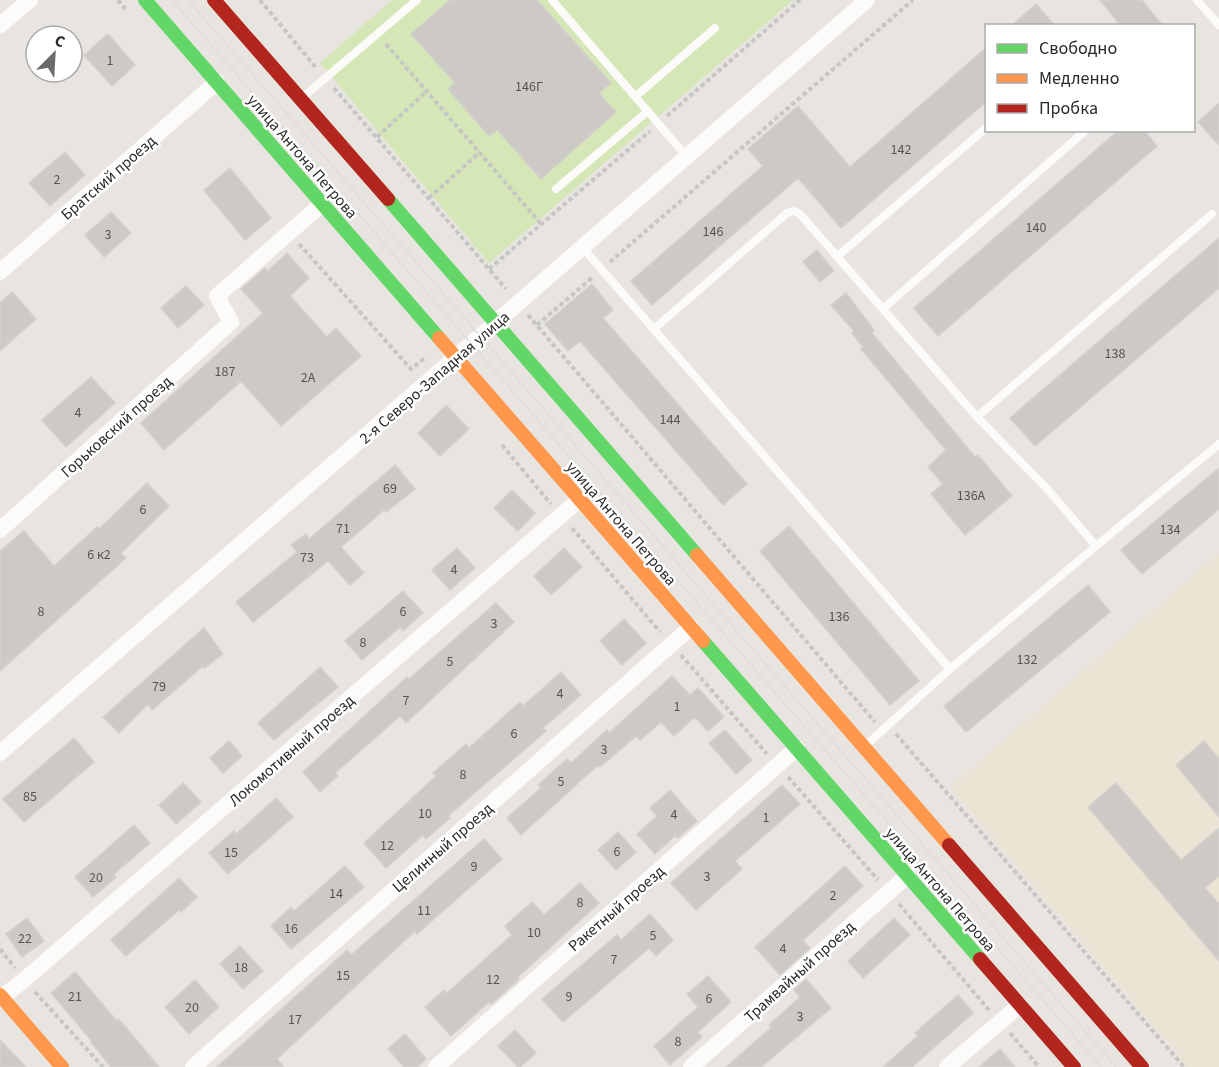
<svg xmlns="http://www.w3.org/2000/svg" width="1219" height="1067" viewBox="0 0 1219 1067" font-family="'Source Sans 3',sans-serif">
  <rect width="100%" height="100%" fill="#e8e4e0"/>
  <path fill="#ebe3d4" d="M1219 553V1067H1188L950 787Z"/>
  <path fill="#d5e7b6" d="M392 0H793L489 263 320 63Z"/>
  <path fill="#cdcac6" stroke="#d3d0cc" stroke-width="1.5" d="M450 0H537L611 83 599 93 616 112 541 179 497 130 489 136 448 89 455 83 411 34Z
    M1100 0H1142L1163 26H1121Z
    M1036 4 1055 26H1011Z
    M108 34 135 65 112 86 84 55Z
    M987 47V101L841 228 798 178 652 305 631 281 763 166 748 149 798 106 850 167Z
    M1219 103V145L1198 122Z
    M1119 130H1144L1157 146 938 336 914 308Z
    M65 152 85 175 50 206 29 183Z
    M230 168 271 218 245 240 204 190Z
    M111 212 131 233 104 257 85 235Z
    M1219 238V288L1035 446 1010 418Z
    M817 250 834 271 820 282 803 262Z
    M287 253 309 278 290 296 327 337 336 328 361 356 281 426 241 381 164 450 141 423 263 313 241 289 265 268 268 271Z
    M592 284 613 310 603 318 747 484 723 505 580 341 568 351 545 324Z
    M186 286 204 305 178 328 161 308Z
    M12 292 36 319 0 351V303Z
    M846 293 874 330 872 333 975 457 978 455 1012 496 965 535 931 494 943 484 928 467 946 450 861 349 863 347 852 333 854 331 831 305Z
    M91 377 115 403 66 447 42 420Z
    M446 405 469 429 440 456 418 433Z
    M395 465 415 489 386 512 384 510 341 547 364 573 350 585 328 561 253 622 236 602 297 552 291 545 306 534 309 539Z
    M1219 468V509L1142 574 1121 550Z
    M147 483 169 506 121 553 126 558 0 671V551L24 531 54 566 97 527 99 529Z
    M512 490 535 513 518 531 494 508Z
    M789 526 919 681 890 705 760 551Z
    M457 548 475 568 450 590 432 570Z
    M564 548 582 567 551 595 534 576Z
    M1088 585 1110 612 966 732 944 706Z
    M403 591 423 613 403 631 400 627 362 660 345 641Z
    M496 603 514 622 406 723 400 716 335 773 338 776 320 792 303 772 407 677 409 679Z
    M624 619 646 643 622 665 600 641Z
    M204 628 223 654 204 668 203 666 152 710 148 704 119 733 103 717Z
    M320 667 338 687 274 740 258 723Z
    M561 672 581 695 543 728 546 731 448 816 450 818 426 839 423 835 386 868 364 843 436 776 433 773 466 744 469 748 520 702 523 706Z
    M672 676 690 695 698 688 724 717 708 731 695 717 674 736 661 722 640 740 636 736 600 767 598 765 521 835 507 818 541 788 538 785 567 759 571 763 607 730 609 733Z
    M725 730 752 760 736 774 709 743Z
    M74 738 94 762 24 822 3 799Z
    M229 741 242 756 223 773 210 758Z
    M1204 741 1219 759V817L1176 765Z
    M183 783 201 802 176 824 159 805Z
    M1116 783 1181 860 1219 828V876L1205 888 1219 904V961L1088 807Z
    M782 785 800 804 735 861 742 869 696 910 671 883Z
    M670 790 697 821 678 838 675 836 655 854 637 834 657 816 650 808Z
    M276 798 293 817 228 874 209 853 234 831 236 834Z
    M134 825 150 843 114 874 116 877 93 897 75 877Z
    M618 832 636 852 616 870 598 850Z
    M484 839 502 859 417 934 415 931 277 1059 284 1067H217L347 950 351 955Z
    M345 866 364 887 291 949 271 926 291 907 294 911Z
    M845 866 863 886 803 940 810 948 780 975 755 947Z
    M179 878 197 897 181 912 179 910 126 956 111 940Z
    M580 883 599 903 518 977 519 979 491 1004 489 1002 451 1036 425 1007 444 990 447 993 512 935 505 926 532 902 544 915Z
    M650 914 673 940 656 956 649 948 563 1022 542 999 617 935 621 940Z
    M27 918 44 941 22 957 6 934Z
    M894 918 910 935 863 978 848 961Z
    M240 946 263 971 243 989 220 964Z
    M75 972 117 1021 119 1019 159 1067H111L91 1042 92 1041 51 993Z
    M708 976 731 1002 698 1032 702 1037 670 1065 654 1046 698 1007 687 994Z
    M806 979 831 1008 761 1067H726L771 1028 769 1025 800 997 794 990Z
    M195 980 219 1007 189 1034 165 1007Z
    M958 995 973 1013 912 1067H883L918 1036 915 1033Z
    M515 1030 536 1053 520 1067H518L498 1046Z
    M405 1034 426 1059 417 1067H404L388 1049Z
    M0 1040 26 1067H0Z
    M1000 1049 1015 1067H979Z"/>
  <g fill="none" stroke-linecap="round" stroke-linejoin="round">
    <path stroke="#c6c6c5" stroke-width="4" stroke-dasharray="4.5 3" stroke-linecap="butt" d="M118 0 127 11
      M260 0 317 69
      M386 44 541 224
      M334 88 506 289
      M667 116 800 0
      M377 137 427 91
      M429 198 480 152
      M299 244 411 369 425 358
      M610 262 913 0
      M489 269 650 131
      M528 315 875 722
      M537 325 593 277
      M502 445 551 504
      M572 528 660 632
      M681 655 767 754
      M896 734 1184 1067
      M788 777 878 880
      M899 904 989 1010
      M0 949 15 968
      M35 992 103 1067
      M1010 1033 1039 1067"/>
    <path stroke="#fcfbfa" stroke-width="8" d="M552 0 687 157
      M1197 0 1219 25
      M636 96 715 28
      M302 98 417 0
      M556 189 648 111
      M582 247 950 669
      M839 255 986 128
      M884 308 1086 130
      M654 329 787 213 794 211 800 214 977 417 1049 491 1096 546 950 669 865 746
      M977 417 1212 214
      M1096 546 1219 444"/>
    <path stroke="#fcfbfa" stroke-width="16" d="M0 25 30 0
      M0 272 217 82
      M0 530 231 322 217 296 323 203
      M0 753 867 0
      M0 999 24 980 580 499
      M193 1067 691 627
      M436 1067 797 748
      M691 1067 908 875
      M947 1067 1020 1005"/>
    <path stroke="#63d668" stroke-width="14" d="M145 0 439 338
      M388 199 697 555
      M703 641 980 959"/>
    <path stroke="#ff974d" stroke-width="14" d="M439 338 703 641
      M697 555 949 845
      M0 995 62 1067"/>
    <path stroke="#b3261e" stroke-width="14" d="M214 0 388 199
      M949 845 1142 1067
      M980 959 1074 1067"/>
    <path stroke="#deddde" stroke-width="1.5" d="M172 0 1101 1067
      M188 0 1116 1067"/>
  </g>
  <g text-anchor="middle" stroke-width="5" stroke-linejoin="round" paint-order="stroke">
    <g font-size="14" fill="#545453">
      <text x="110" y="65">1</text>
      <text x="529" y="91">146Г</text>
      <text x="901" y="154">142</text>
      <text x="57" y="184">2</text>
      <text x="1036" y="232">140</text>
      <text x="713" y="236">146</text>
      <text x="108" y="239">3</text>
      <text x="1115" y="358">138</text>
      <text x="225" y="376">187</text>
      <text x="308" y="382">2А</text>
      <text x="78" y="417">4</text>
      <text x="670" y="424">144</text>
      <text x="390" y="493">69</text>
      <text x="971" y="500">136А</text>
      <text x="143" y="514">6</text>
      <text x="343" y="533">71</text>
      <text x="1170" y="534">134</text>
      <text x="99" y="559">6 к2</text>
      <text x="307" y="562">73</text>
      <text x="454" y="574">4</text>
      <text x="41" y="616">8</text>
      <text x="403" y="616">6</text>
      <text x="839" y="621">136</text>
      <text x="494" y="628">3</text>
      <text x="363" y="647">8</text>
      <text x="1027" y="664">132</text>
      <text x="450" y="666">5</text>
      <text x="159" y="691">79</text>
      <text x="560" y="698">4</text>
      <text x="406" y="705">7</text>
      <text x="677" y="711">1</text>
      <text x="514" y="738">6</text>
      <text x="604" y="754">3</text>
      <text x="463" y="779">8</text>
      <text x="561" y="786">5</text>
      <text x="30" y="801">85</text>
      <text x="425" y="818">10</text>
      <text x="674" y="819">4</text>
      <text x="766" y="822">1</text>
      <text x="387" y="850">12</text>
      <text x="617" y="856">6</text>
      <text x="231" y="857">15</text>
      <text x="474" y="871">9</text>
      <text x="707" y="881">3</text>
      <text x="96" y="882">20</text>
      <text x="336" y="898">14</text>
      <text x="833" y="900">2</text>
      <text x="580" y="907">8</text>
      <text x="424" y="915">11</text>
      <text x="291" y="933">16</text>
      <text x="534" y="937">10</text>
      <text x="653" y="940">5</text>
      <text x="25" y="943">22</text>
      <text x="783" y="953">4</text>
      <text x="614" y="964">7</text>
      <text x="241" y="972">18</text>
      <text x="343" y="980">15</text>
      <text x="493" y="984">12</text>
      <text x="75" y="1001">21</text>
      <text x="569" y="1001">9</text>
      <text x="709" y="1003">6</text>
      <text x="192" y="1012">20</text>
      <text x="800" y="1021">3</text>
      <text x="295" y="1024">17</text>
      <text x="678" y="1046">8</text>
    </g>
    <g font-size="16" fill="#2a2a2a" stroke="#fff">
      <text transform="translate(303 156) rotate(49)" y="6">улица Антона Петрова</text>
      <text transform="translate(108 177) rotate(-41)" y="6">Братский проезд</text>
      <text transform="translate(434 377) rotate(-41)" y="6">2-я Северо-Западная улица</text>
      <text transform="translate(116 426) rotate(-42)" y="6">Горьковский проезд</text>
      <text transform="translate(622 523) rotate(49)" y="6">улица Антона Петрова</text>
      <text transform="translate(291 750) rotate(-41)" y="6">Локомотивный проезд</text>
      <text transform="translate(442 847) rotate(-41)" y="6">Целинный проезд</text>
      <text transform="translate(941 889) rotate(49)" y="6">улица Антона Петрова</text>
      <text transform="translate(616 908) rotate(-41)" y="6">Ракетный проезд</text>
      <text transform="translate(799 971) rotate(-42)" y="6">Трамвайный проезд</text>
    </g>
  </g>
  <rect x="985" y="24" width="210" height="108" fill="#ffffff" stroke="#aaaaaa" stroke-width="1.5"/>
  <rect x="997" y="44" width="30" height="9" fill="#63d668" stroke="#aaaaaa" stroke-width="1.5"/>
  <text x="1039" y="54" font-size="18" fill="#2a2a2a">Свободно</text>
  <rect x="997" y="74" width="30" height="9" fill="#ff974d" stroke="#aaaaaa" stroke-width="1.5"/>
  <text x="1039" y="84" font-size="18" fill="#2a2a2a">Медленно</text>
  <rect x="997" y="104" width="30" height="9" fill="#b3261e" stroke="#aaaaaa" stroke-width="1.5"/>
  <text x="1039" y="114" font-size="18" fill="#2a2a2a">Пробка</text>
  <g transform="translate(54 54) rotate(24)"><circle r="28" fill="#ffffff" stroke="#aaaaaa" stroke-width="1.5"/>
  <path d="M0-4.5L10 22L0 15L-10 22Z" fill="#6c6b6a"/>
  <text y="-9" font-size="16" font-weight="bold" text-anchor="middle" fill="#2a2a2a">С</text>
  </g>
</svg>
